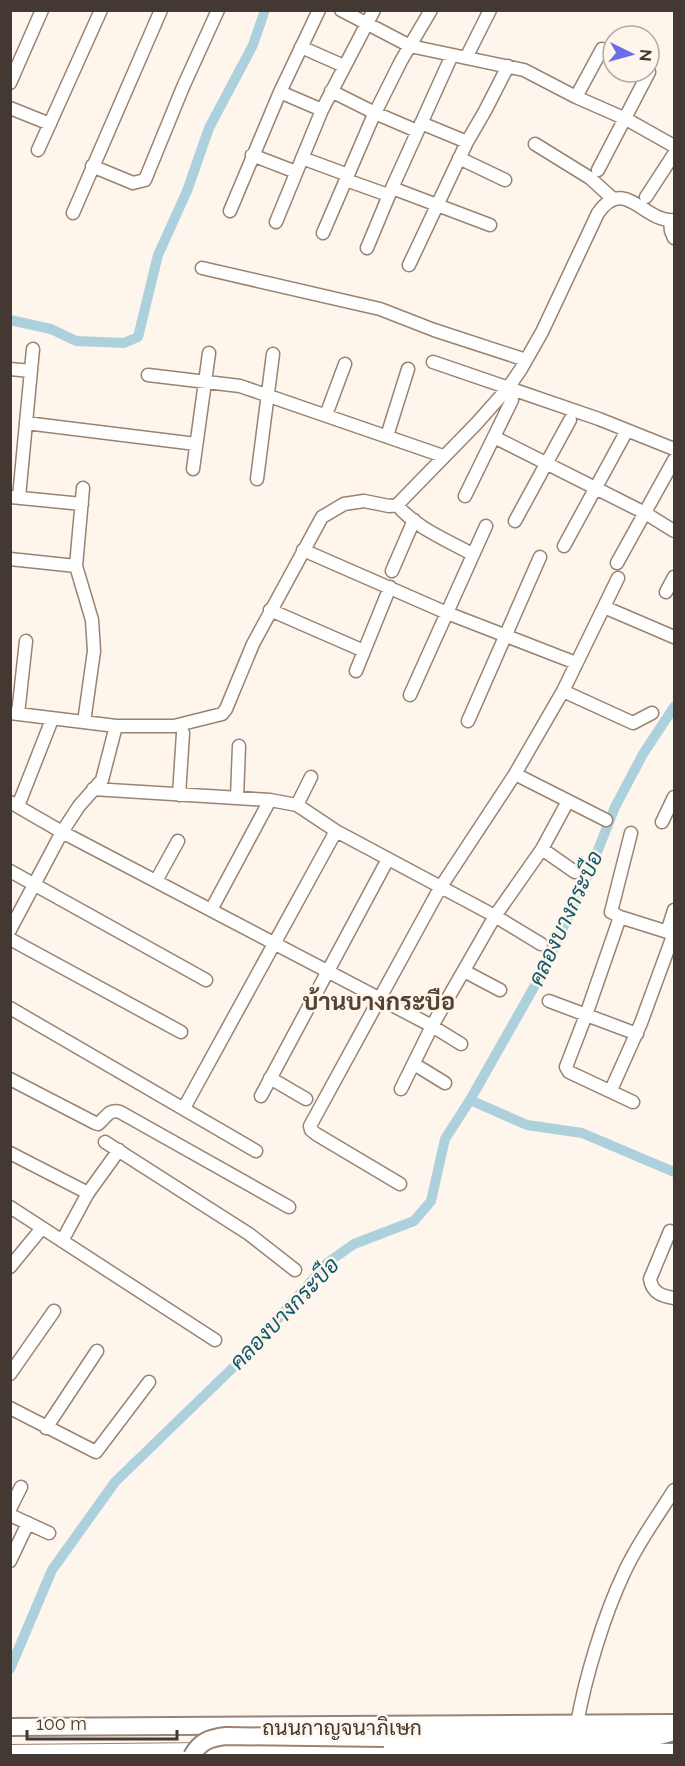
<svg xmlns="http://www.w3.org/2000/svg" width="685" height="1766" viewBox="0 0 685 1766" font-family="Raleway,Sarabun,sans-serif">
  <rect width="100%" height="100%" fill="#fef5ed"/>
  <g fill="none" stroke-linecap="round" stroke-linejoin="round">
    <path stroke="#add1dc" stroke-width="10" d="M10 320 51 329 76 341 124 343 138 337 158 255 187 191 209 128 253 45 265 10
      M470 1100 527 1125 582 1133 674 1172
      M10 1669 52 1570 115 1482 247 1354 327 1263 354 1244 414 1221 431 1201 445 1139 470 1100 542 973 588 875 615 807 643 754 674 707"/>
    <defs>
      <path id="minor" d="M341 10 410 46 524 70 576 97 626 119 674 146
        M301 47 344 66
        M466 58 490 10
        M10 83 42 10
        M331 91 375 113 417 131
        M280 92 322 110
        M576 97 602 49
        M10 108 50 124
        M421 123 467 142
        M535 144 590 178 612 198
        M38 150 101 10
        M252 155 296 172
        M302 158 348 175
        M459 158 505 180
        M92 166 133 183 145 180 183 87 218 10
        M598 170 649 72
        M346 180 388 195
        M392 188 490 225
        M646 197 674 154
        M230 211 280 92 319 10
        M73 213 161 10
        M670 221 671 231 674 238
        M276 222 322 110 374 10
        M323 233 372 119 401 61 431 10
        M367 248 392 188 452 55
        M409 265 467 142 485 111 508 66
        M202 268 380 309 434 330 526 360
        M433 362 599 419 674 449
        M10 369 31 371
        M148 375 240 386 443 456
        M326 415 345 364
        M26 423 196 444
        M387 436 408 369
        M494 437 645 513 674 531
        M193 469 209 353
        M257 479 273 354
        M83 488 76 566 92 620 94 651 84 722
        M465 496 512 400
        M11 497 82 504
        M19 497 33 349
        M397 505C416 528 447 540 472 554
        M515 521 570 420
        M564 546 625 434
        M303 550 447 613 576 663
        M10 559 76 566
        M617 563 674 460
        M392 571 414 520
        M666 592 674 577
        M604 607 674 637
        M270 610 364 651
        M356 671 390 587
        M563 691 633 723 652 713
        M410 695 486 526
        M10 713 116 726H174L222 714 226 709 253 644 322 517 344 504 364 501 389 506 397 505 476 424 508 388 521 369 542 332 598 213C625 175 644 223 674 220
        M18 714 26 641
        M468 721 540 557
        M515 774 606 820
        M93 789 270 800 297 805 336 831 495 916 541 944
        M179 795 183 733
        M237 798 239 746
        M10 802 62 832 432 1026 461 1044
        M297 805 311 777
        M18 806 51 722
        M662 822 674 797
        M631 833 611 912 620 917 674 934
        M542 849 575 872
        M10 871 206 980
        M156 881 178 841
        M211 910 270 800
        M620 917 586 1015 566 1067 569 1072 633 1102
        M10 930 62 832 79 806 102 780 116 726
        M667 932 674 910
        M10 939 181 1032
        M464 971 500 990
        M549 1001 637 1034
        M10 1008 256 1151
        M414 1064 445 1083
        M270 1078 306 1099
        M10 1079 95 1123 98 1124C107 1117 108 1109 120 1112L289 1207
        M401 1089 432 1026 495 916 542 849 568 801
        M611 1090 641 1023 674 933
        M261 1096 388 859
        M184 1108 336 831
        M105 1142 249 1234 295 1270
        M10 1153 88 1193
        M400 1184 316 1134 311 1130 310 1126 440 888 515 774 563 691 618 578
        M10 1207 215 1340
        M670 1231 650 1279C652 1293 662 1296 674 1298
        M62 1241 88 1193 119 1150
        M10 1267 42 1228
        M10 1374 54 1311
        M10 1408 96 1452 149 1382
        M46 1428 97 1351
        M10 1509 21 1487
        M10 1515 49 1533
        M10 1561 28 1523
        M577 1724C585 1678 604 1615 624 1573 637 1544 657 1517 674 1490"/>
      <path id="secondary" d="M10 1727 674 1723
        M384 1738 659 1736 674 1732"/>
      <path id="trunk" d="M10 1755 402 1751 674 1754"/>
    </defs>
    <use href="#minor" stroke="#998372" stroke-width="15"/>
    <use href="#secondary" stroke="#998372" stroke-width="20"/>
    <use href="#trunk" stroke="#998372" stroke-width="22"/>
    <use href="#minor" stroke="#fff" stroke-width="12"/>
    <use href="#secondary" stroke="#fff" stroke-width="16"/>
    <use href="#trunk" stroke="#fff" stroke-width="20"/>
    <defs>
      <path id="secondary-bridge" d="M192 1756C200 1741 210 1738 226 1736L384 1738"/>
    </defs>
    <use href="#secondary-bridge" stroke="#998372" stroke-width="20" stroke-linecap="butt"/>
    <use href="#secondary-bridge" stroke="#fff" stroke-width="16"/>
  </g>
  <g text-anchor="middle" stroke-width="5" stroke-linejoin="round" paint-order="stroke">
    <g font-size="21" fill="#433932" stroke="#fef5ed">
      <text x="342" y="1735">ถนนกาญจนาภิเษก</text>
    </g>
    <g font-size="22" font-style="italic" fill="#11596a" stroke="#fef5ed">
      <text transform="translate(565 918) rotate(-65)" y="8">คลองบางกระบือ</text>
      <text transform="translate(284 1313) rotate(-46)" y="8">คลองบางกระบือ</text>
    </g>
    <g font-size="24" font-weight="bold" fill="#554233" stroke="#fef5ed">
      <text x="379" y="1010">บ้านบางกระบือ</text>
    </g>
  </g>
  <rect width="685" height="1766" fill="none" stroke="#433932" stroke-width="24"/>
  <g transform="translate(631 54) rotate(95)"><circle r="28" fill="#fef5ed" stroke="#b3aaa2" stroke-width="1.5"/>
  <path d="M0-4.5L10 22L0 15L-10 22Z" fill="#6b6ee7"/>
  <text y="-9" font-size="16" font-weight="bold" text-anchor="middle" fill="#433932">N</text>
  </g>
  <path d="M27 1730v9h150v-9" fill="none" stroke="#433932" stroke-width="3"/>
  <text x="36" y="1730" font-size="18" fill="#433932" stroke="#fef5ed" stroke-width="4.5" paint-order="stroke">100 m</text>
</svg>
